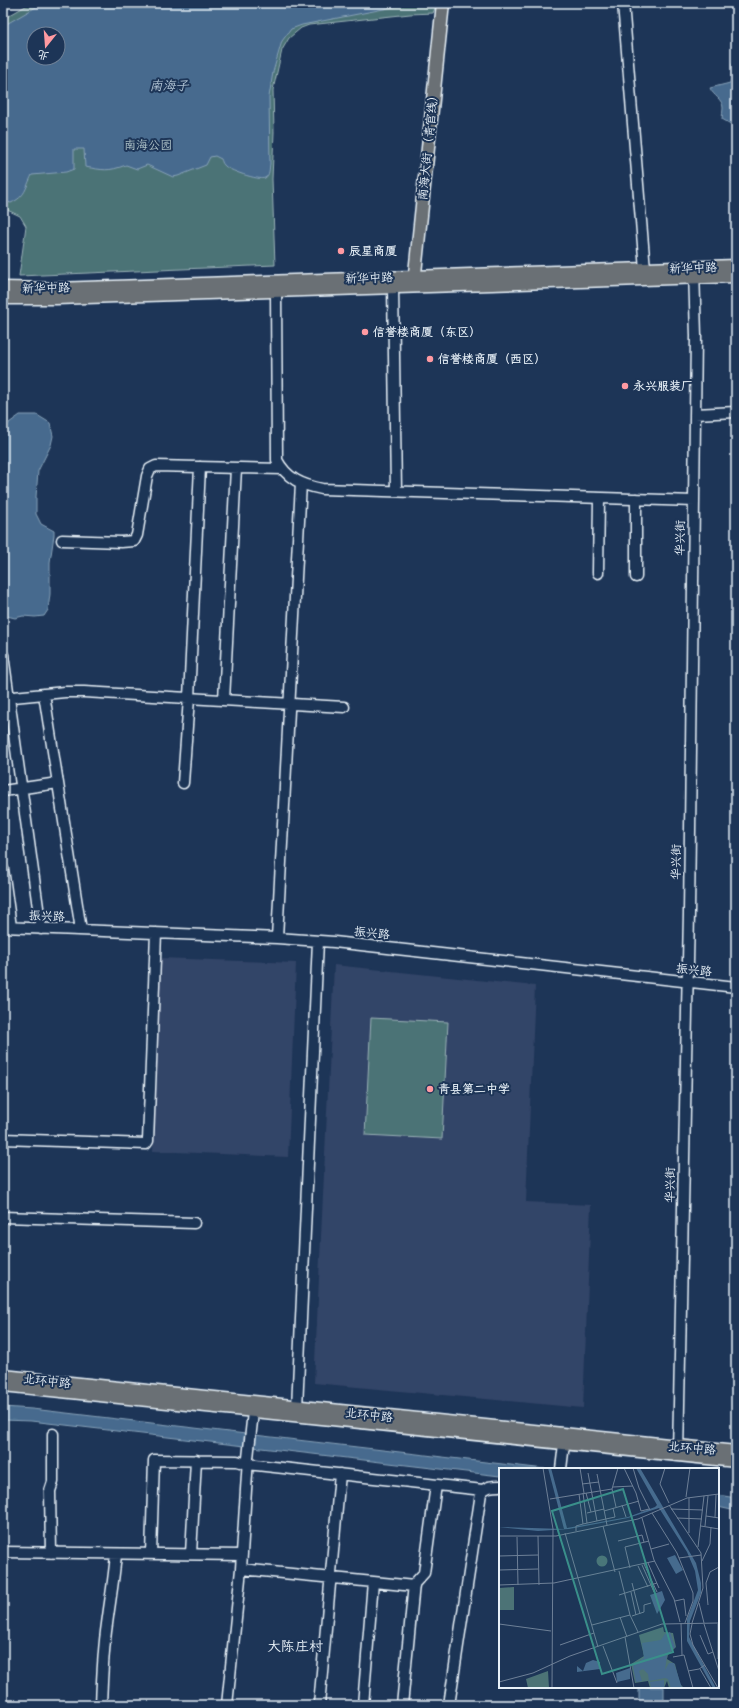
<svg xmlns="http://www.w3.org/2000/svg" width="739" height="1708" viewBox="0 0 739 1708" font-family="Mynerve,'LXGW WenKai TC',sans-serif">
  <rect width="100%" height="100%" fill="#1d3557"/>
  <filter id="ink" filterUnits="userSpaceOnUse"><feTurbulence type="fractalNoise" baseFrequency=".025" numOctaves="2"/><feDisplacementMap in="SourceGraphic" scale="8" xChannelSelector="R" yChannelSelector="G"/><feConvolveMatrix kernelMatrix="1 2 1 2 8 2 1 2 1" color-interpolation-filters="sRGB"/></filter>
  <g filter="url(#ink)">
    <path fill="#334467" d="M160 958 296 963 288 1157 153 1151Z
      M334 965 535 986 526 1202 591 1205 583 1408 314 1383Z"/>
    <path fill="#4c7376" stroke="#9ab2b7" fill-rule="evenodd" d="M31 3H437L433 13 410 14 309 25 301 28 289 38 282 50 273 90 274 132 272 179 275 265 19 276 26 226 20 216 3 208V19ZM34 34H58V58H34Z
      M371 1018 448 1022 442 1139 365 1135Z"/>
    <path fill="#466b8e" stroke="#87a1b8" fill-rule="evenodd" d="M43 3H408L404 5 302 25 291 29 282 41 273 72 269 97 270 164C269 169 270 175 265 178 259 181 227 170 224 165 222 163 222 161 221 159L215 156 210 157 206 165 178 176 173 177 147 165 137 169 126 165C108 172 103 170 85 167L84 149H74V169L66 172 32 175C25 189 26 196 11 203L3 201V26ZM34 34H58V58H34Z
      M736 60V127L722 119C722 115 723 112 723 108 723 99 713 96 710 88L730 83 732 71V64Z
      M20 415H37L50 423 53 436 51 445 38 471 36 497V514L41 524 54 531V535L50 562V594L48 610 44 616 35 617 23 616 15 618 3 615V432L9 423Z
      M3 1407 32 1409 545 1469H500V1476L31 1421 3 1420Z
      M718 1495 736 1498V1511L718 1507Z
      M639 1687H664V1705H639Z"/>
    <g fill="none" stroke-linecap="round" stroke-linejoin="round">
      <defs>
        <path id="minor" d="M623 3 645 269
          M393 287 396 491
          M276 291 277 460C287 479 302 485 322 489L694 501
          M695 414 736 412
          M636 499V577
          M62 540 121 542 134 541 137 535 147 476 150 469 156 466 282 469
          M598 573 599 498
          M3 655 41 929
          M44 694 81 930
          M3 698 65 692H84L344 707
          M224 700 236 468
          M183 783 189 698 200 467
          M3 791 58 783
          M3 869 11 927
          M3 927 277 938 334 942 736 987
          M277 938 301 483
          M3 1139 146 1144 148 1141 156 933
          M3 1217 194 1223
          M297 1408 318 941
          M678 1454 689 913 696 336 694 270
          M561 1469 564 1444
          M3 1552 242 1555
          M51 1553 50 1491 53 1482V1434
          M151 1554 154 1460 237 1461 247 1464 483 1490
          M191 1554 196 1460
          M241 1569 414 1586
          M101 1705C102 1678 103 1651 107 1624 110 1601 114 1578 116 1554
          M227 1705 241 1569 248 1458 253 1412
          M319 1705 340 1474
          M363 1705 373 1582
          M402 1705 414 1584 424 1573 436 1485
          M449 1705 481 1493C486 1486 492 1486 500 1486"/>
        <path id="major" d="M414 283 443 3
          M3 288 55 289 736 266
          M3 298H56L736 276
          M3 1376 736 1452
          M3 1385 736 1461"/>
      </defs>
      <use href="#minor" stroke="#e8f1f8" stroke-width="13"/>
      <use href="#major" stroke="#e8f1f8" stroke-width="15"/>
      <use href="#minor" stroke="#1d3557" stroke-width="10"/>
      <use href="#major" stroke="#6a7074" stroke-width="12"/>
    </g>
  </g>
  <g fill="#ff9aa2" stroke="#1d3557" stroke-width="1.5">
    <circle cx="341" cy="251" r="4"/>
    <circle cx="365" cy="332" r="4"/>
    <circle cx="430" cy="359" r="4"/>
    <circle cx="625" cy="386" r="4"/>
    <circle cx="430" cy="1089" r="4"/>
  </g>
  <g text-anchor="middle" stroke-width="4" stroke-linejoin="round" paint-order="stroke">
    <g font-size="12" fill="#b1c5ca" stroke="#1d3557">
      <text x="148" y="149">南海公园</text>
    </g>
    <g font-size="12" fill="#e8f1f8" stroke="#1d3557">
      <text transform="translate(428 145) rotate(-84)" y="4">南海大街 （青官线）</text>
      <text transform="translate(693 268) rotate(-2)" y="4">新华中路</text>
      <text transform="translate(369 278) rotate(-2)" y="4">新华中路</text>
      <text transform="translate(46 288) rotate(-1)" y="4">新华中路</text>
      <text transform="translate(680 538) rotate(-89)" y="4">华兴街</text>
      <text transform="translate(676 862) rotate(-89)" y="4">华兴街</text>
      <text transform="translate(47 916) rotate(2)" y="4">振兴路</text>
      <text transform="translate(372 933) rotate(6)" y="4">振兴路</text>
      <text transform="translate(694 970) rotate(6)" y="4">振兴路</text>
      <text transform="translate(670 1185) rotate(-89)" y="4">华兴街</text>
      <text transform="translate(47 1381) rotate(6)" y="4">北环中路</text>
      <text transform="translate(369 1415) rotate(6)" y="4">北环中路</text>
      <text transform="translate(692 1448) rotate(5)" y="4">北环中路</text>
    </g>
    <g font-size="12" font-weight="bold" fill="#e8f1f8" stroke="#1d3557" text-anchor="start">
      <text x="349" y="255">辰星商厦</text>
      <text x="373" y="336">信誉楼商厦（东区）</text>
      <text x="438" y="363">信誉楼商厦（西区）</text>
      <text x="633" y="390">永兴服装厂</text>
      <text x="438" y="1093">青县第二中学</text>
    </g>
    <g font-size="13" font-style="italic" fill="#afc2d3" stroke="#1d3557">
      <text x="169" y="90">南海子</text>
    </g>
    <g font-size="14" fill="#e8f1f8" stroke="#1d3557">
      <text x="295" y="1651">大陈庄村</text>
    </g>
  </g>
  <g transform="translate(499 1468)">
    <rect width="220" height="220" fill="#1d3557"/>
    <path d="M97.5 93a5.5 5.5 0 1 1 11 0a5.5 5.5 0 1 1-11 0ZM15 119V142H0V120ZM164 159 165 164 174 165 177 179 169 187 168 191 176 196 181 216 185 220H170L168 213 165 220H151L149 213 136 215 132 196 145 188 140 167ZM49 203 50 220H29L27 211Z" fill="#4c7376"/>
    <path d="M49 0H52L68 60 129 49 156 39 158 37 137 0H141L197 95 202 115V125L191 153 190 169 217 220H214L188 173V151L199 122 196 103 188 84 160 40 129 50 70 61 39 63 0 59 65 61ZM176 87 184 102 177 106 168 90ZM163 123 166 132 158 146 151 127ZM171 164 176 179 168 187 166 202 170 195H175L183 220H172L169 211 166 210 150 213 149 206 144 201 140 203 143 213 137 214 134 198 145 190 143 175 162 172 166 166ZM94 192 101 194V201L78 204V198L84 203 87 195ZM131 200V211L118 214 117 205ZM165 212V220H152L151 214Z" fill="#466b8e"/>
    <path fill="none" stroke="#6e8097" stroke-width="1" d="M44 0 54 61 53 220M81 0 85 25M125 0 137 25 142 43 150 41M134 0 140 20 151 42M166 0 161 16 170 35M89 5 98 53M98 6 108 57M83 16 100 14M114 19 134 18M113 21 117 39M84 25 88 55M87 25 92 44M187 29 191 0M51 31 113 21 119 0M123 37 127 49M170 37 202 85 204 120 193 155M172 41 204 42M105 43 140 33M88 45 105 41M153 45 178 85 194 125V133L186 155M207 48 220 50M216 49 217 27M143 50 155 92 175 131 181 154M178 50 203 51M84 56 116 49 114 40M104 58 116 104M202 58 220 61M206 58 209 28M77 63V58L84 56 80 26M66 65 99 179M190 65V30M0 68H57L139 51 188 30 220 26M39 68 40 117M18 69 19 117M119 73 143 67 145 74M199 79 205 28M152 81 170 76M0 88 39 87M180 90 202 87M203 93 211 76 212 59M149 95 160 120M145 96 158 124M143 97 155 124M139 98 149 119M131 100 126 79 150 73M0 102 39 101M120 103 131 147M133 115 141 146M0 117 55 115 156 93M132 124 137 147M120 127 158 115M176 133 185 131 187 148M200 135 205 155M209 137 207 115 211 104 220 99M133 148 145 144V137L152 135M121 149 128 169M182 155 183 187M0 156 52 163M193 156 191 166 194 177 219 220M205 156 220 203M219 156V191M93 157 131 147 139 164M201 167 209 186 214 184M126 169 135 220M61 177 95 165M104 178 118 215M174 189 185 187 194 220M201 201 212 220M189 203 200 201 206 197M0 214 34 205 71 188 163 156 220 155"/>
    <path fill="#3a8f8a" fill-opacity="0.15" stroke="#3a8f8a" stroke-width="2" d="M124 21 174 184 103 206 53 43Z"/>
    <rect width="220" height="220" fill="none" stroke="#e8f1f8" stroke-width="2"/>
  </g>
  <rect width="739" height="1708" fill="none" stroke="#1d3557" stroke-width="16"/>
  <rect x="8" y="8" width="723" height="1692" fill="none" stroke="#e8f1f8" stroke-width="1.5" filter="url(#ink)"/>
  <g transform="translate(46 46) rotate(197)"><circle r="19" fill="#1d3557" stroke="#6e8097"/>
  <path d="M0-3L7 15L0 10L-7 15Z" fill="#ff9aa2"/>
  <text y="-6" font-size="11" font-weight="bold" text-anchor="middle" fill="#e8f1f8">北</text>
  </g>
</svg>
